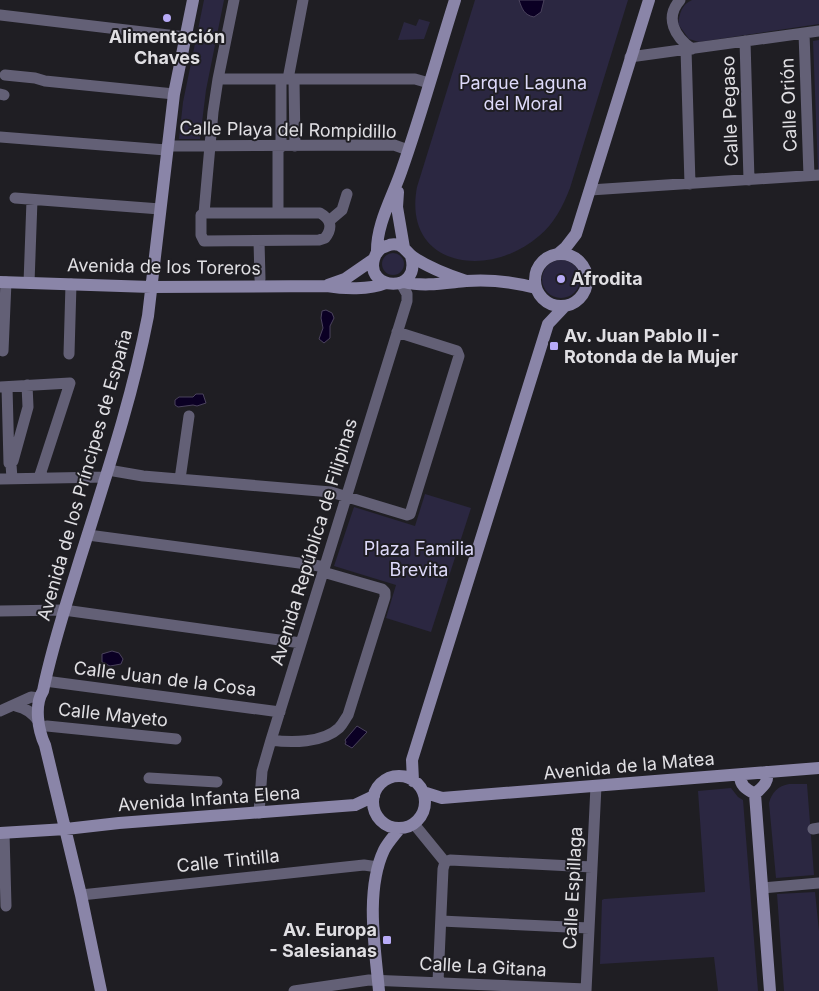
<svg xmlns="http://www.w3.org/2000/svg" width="819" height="991" viewBox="0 0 819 991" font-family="Inter,sans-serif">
  <rect width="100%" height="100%" fill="#1f1e23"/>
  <path fill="#2b2741" d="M204 0H224L206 90 200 139H179L183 102Z
    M475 0H628L570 188C563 206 554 224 539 236 489 280 402 267 417 187Z
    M692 0H819V24L699 42 689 39 678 24C680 13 681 5 692 0Z
    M419 19 430 22 424 39 398 40 404 22 416 26Z
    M819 40V170H818L813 41Z
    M382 264a11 11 0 1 1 22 0a11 11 0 1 1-22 0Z
    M542 279a19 19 0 1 1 38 0a19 19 0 1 1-38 0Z
    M425 494 471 508 431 632 386 618 396 585 334 566 354 507 415 526Z
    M789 784H807L814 875 776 878 769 803C772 792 778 786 789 784Z
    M731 788 738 797 743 800 758 991H718L714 957 600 964 602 900 604 899 705 892 698 791Z
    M815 892 819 931V991H784L777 894Z"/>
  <path fill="#0b0024" stroke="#4b435d" d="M519 0H544L541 12 534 17C524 15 522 9 519 0Z
    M326 310 332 313 334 318 330 326V338L324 343 319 339 323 328 321 318 322 311Z
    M196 394H203L206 403 197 406 193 405 178 407 175 405V400L179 397H193Z
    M112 651 119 653 123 659 121 664 110 666 102 662V654Z
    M357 726 367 732 352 748 345 744 346 742 345 740Z"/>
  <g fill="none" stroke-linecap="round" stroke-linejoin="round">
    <path stroke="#636076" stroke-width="11" d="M680 0C664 18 675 37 692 49
      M0 15 185 37
      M804 33 809 176
      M745 41 749 180
      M686 49 690 184
      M630 57 819 31
      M5 75 35 78 45 81 174 94
      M218 79H415L429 83
      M281 79V147
      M288 79 303 0
      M294 79 295 146
      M0 94 4 95
      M0 137 166 150
      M167 146 394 145 408 150
      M278 146V213
      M590 190 819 175
      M15 198 160 209
      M204 213H320C331 219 333 228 325 238L319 240 204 241 201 235V215L204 213 213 112 218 79 234 0
      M329 221 342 210 347 194
      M259 241 260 279
      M29 283 32 200
      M3 351 6 282
      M69 354 71 284
      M0 387 70 383 39 478
      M7 387 9 463 11 464 12 479
      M13 461 28 407 27 385
      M108 470 143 476 331 492 407 515 410 514 459 356 457 351 397 332
      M0 479 106 477
      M180 479 189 416
      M88 535 314 565 324 567
      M0 611 64 610 301 643
      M45 681 280 712
      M16 706C26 708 33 713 39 722
      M0 711 31 697 39 698
      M47 726 176 739
      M271 740C291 743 323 743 339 728 343 724 345 719 348 715L385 597V592L382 589 323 572
      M149 778 217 782
      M259 813 262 771 271 740 407 301V294L401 283
      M414 824 445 862
      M813 829 819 828
      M4 833 6 906
      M445 862 450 860 592 867
      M762 888 819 883
      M81 895 364 865 378 867
      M441 921 589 928
      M438 982 443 869 445 862
      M294 991 369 980 586 989
      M586 991 596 786"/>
    <path stroke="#8a85a8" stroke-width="12" d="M398 192 397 207 404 248
      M377 253C376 225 392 198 401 172 421 116 437 57 455 0
      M559 253 566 247 576 234 649 0
      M535 280a26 26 0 1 1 52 0a26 26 0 1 1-52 0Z
      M411 256C422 294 365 291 374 259 376 252 381 247 387 246 391 244 395 244 399 245 406 248 408 254 413 257 429 268 448 275 466 281
      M0 282 151 287 327 286C344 289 369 290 386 283
      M404 282C424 287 445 283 466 281 490 279 513 282 536 288
      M328 285 345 279 374 259
      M740 775C740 786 746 789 755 794
      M373 802a26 26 0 1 1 52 0a26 26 0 1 1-52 0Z
      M413 781 412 760 548 324 565 306
      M423 792 442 798 819 768
      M755 794 770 991
      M755 794C762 787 769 783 767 772
      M0 833 66 829 119 823 355 805 374 796
      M101 991 81 895 45 745C38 730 34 705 43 691 52 646 67 602 80 559 105 479 132 399 148 316L174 94 193 0
      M379 991C375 948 365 890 384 850 388 842 395 835 400 828"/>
  </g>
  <g fill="#b8abf7" stroke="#1f1e23" stroke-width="2">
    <circle cx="167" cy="18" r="5"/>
    <circle cx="561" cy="279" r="5"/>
    <rect x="549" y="341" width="10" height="10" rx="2.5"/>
    <rect x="382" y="935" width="10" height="10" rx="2.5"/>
  </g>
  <g text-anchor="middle" stroke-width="4" stroke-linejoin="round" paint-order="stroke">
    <g font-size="18" font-weight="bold" fill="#e0dfe3" stroke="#1f1e23" text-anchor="start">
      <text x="167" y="43" text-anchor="middle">Alimentación<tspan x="167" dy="21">Chaves</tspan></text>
      <text x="571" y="285">Afrodita</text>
      <text x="564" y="342">Av. Juan Pablo II -<tspan x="564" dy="21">Rotonda de la Mujer</tspan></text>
      <text x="377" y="936" text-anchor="end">Av. Europa<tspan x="377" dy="21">- Salesianas</tspan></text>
    </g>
    <g font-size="18" fill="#dedafa" stroke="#1f1e23">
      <text x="523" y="89">Parque Laguna<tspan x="523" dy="21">del Moral</tspan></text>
      <text x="419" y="555">Plaza Familia<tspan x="419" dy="21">Brevita</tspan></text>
    </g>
    <g font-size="18" fill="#e0dfe3" stroke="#1f1e23">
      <text transform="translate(789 105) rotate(-92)" y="6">Calle Orión</text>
      <text transform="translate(730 111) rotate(-92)" y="6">Calle Pegaso</text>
      <text transform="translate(288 130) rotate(1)" y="6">Calle Playa del Rompidillo</text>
      <text transform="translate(164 267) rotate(1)" y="6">Avenida de los Toreros</text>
      <text transform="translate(85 475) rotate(-74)" y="6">Avenida de los Príncipes de España</text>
      <text transform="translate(314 542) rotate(-73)" y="6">Avenida República de Filipinas</text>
      <text transform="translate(165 679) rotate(7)" y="6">Calle Juan de la Cosa</text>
      <text transform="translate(113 715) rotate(6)" y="6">Calle Mayeto</text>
      <text transform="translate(629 766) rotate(-5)" y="6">Avenida de la Matea</text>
      <text transform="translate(209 799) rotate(-4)" y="6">Avenida Infanta Elena</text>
      <text transform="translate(228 861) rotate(-6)" y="6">Calle Tintilla</text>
      <text transform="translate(573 888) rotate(-87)" y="6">Calle Espillaga</text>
      <text transform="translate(483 967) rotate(3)" y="6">Calle La Gitana</text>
    </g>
  </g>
</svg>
